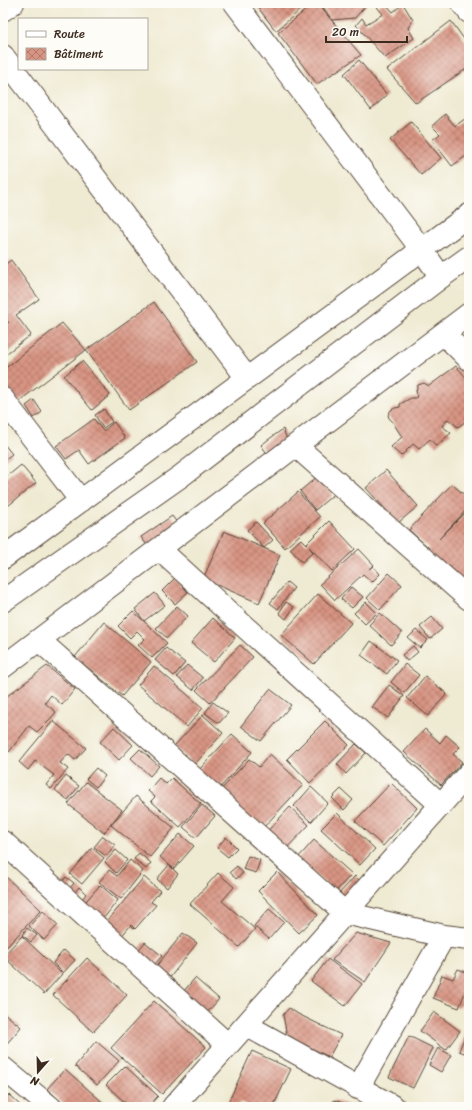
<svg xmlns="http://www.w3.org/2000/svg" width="472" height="1110" viewBox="0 0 472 1110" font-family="Sriracha,sans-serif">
  <defs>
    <pattern id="building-cross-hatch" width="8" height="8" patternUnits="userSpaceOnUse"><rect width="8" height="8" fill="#d89483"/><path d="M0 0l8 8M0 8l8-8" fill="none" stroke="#b0796b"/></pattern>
  </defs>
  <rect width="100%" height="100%" fill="#fdfcf7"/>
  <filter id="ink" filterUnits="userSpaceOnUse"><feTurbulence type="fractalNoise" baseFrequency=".025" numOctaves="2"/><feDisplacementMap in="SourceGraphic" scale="8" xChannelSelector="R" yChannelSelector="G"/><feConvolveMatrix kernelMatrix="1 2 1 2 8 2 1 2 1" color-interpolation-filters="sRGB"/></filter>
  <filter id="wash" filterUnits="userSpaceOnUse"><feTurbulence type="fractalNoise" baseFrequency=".012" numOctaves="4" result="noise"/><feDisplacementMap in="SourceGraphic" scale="16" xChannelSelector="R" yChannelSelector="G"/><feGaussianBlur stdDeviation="0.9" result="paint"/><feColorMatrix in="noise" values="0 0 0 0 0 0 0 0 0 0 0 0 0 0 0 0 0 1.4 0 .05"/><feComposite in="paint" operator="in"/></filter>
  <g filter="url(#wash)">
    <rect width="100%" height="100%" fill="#efead2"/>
    <g id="blocks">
      <path fill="url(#building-cross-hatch)" d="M258 3H308L276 31 256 5Z
        M314 3H317L361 55 317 84 278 33Z
        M320 3H368L355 18 332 20Z
        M382 3H385L393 12 403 4 413 20 408 28 414 38 385 58 356 25 362 18 366 24 383 14 377 7Z
        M451 21 469 46V67L416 103 387 70Z
        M359 60 387 95 371 110 344 74Z
        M445 114 455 126 469 116V154L452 166 432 140 440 134 432 126Z
        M411 122 441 158 421 175 390 140Z
        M11 260 39 299 16 315 31 335 3 356V326L9 322 3 325V291L4 290 3 288V266Z
        M154 302 197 362 129 410 86 350Z
        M62 323 86 350 18 402 3 383V370Z
        M82 361 110 395 92 410 64 376Z
        M456 366 469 381V419L458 427 448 419 442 426 451 433 436 446 430 439 419 449 413 444 401 456 391 447 402 437 392 421 389 418 388 415 391 410 395 408 400 407V404L411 398H416L417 395 416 391 418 385 424 383 429 386Z
        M34 400 42 412 34 418 26 406Z
        M104 409 112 422 103 428 95 415Z
        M94 419 103 431 114 422 125 438 89 464 79 450 66 459 56 446Z
        M283 429 289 445 271 459 261 445Z
        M3 444H4L12 454 3 461Z
        M21 465 36 483 3 510V480Z
        M386 470 418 506 398 523 366 488Z
        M318 476 333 495 315 510 300 491Z
        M452 484 469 499V507L439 539 469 509V587L427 552 430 549 409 530Z
        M298 492 320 517 285 548 263 523Z
        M172 516 181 528 150 549 141 537Z
        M329 521 355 549 332 571 309 547 313 552 302 562 290 549 301 539 306 544Z
        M256 522 273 540 264 548 247 530Z
        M224 531 280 555 259 603 203 579Z
        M359 549 374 565 369 569 373 566 380 574 372 582 363 574 335 600 320 584Z
        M389 573 402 585 380 610 367 598Z
        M175 578 188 592 175 604 162 591Z
        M287 582 294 588 278 609 270 603Z
        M351 587 363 597 352 608 341 599Z
        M155 593 165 605 144 621 135 609Z
        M318 594 351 623 314 664 281 635Z
        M286 602 294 607 286 619 279 613Z
        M366 602 377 613 365 624 354 613Z
        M177 606 188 616 167 638 156 628Z
        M133 611 167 643 152 658 138 645 145 639 137 631 130 638 118 626Z
        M380 613 402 633 391 645 369 625Z
        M432 617 442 629 430 639 420 627Z
        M213 618 235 638 214 662 191 643Z
        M104 622 151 662 122 696 75 657Z
        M416 630 428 640 420 648 408 638Z
        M371 641 397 660 387 674 361 655Z
        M240 645 253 657 210 703 196 690Z
        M413 646 418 652 407 661 402 655Z
        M166 648 185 663 174 676 155 660Z
        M405 664 419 675 404 693 391 682Z
        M187 665 203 678 193 690 177 677Z
        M47 666 75 689 62 705 51 695 45 703 56 712 52 717 37 732 29 726 9 752 3 746V699Z
        M154 666 203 708 187 727 138 685Z
        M425 676 447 694 428 716 407 698Z
        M389 685 404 696 388 718 372 707Z
        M270 689 291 705 261 741 241 726Z
        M213 702 228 713 219 723 205 713Z
        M203 715 223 733 194 765 174 746Z
        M53 721 86 748 75 760 68 754 60 763 68 769 51 789 46 785 54 775 35 761 28 770 19 762Z
        M325 721 349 745 310 783 287 759Z
        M114 727 133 745 119 760 100 742Z
        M425 729 440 743 446 735 460 747 453 754 462 762 441 785 404 752Z
        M232 734 252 752 219 789 198 771Z
        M356 744 366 753 346 774 337 764Z
        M140 749 159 766 150 776 131 758Z
        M270 754 303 785 261 830 219 792 249 759 259 767Z
        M96 768 105 776 96 787 86 779Z
        M66 776 79 786 68 800 55 790Z
        M159 778 166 784 172 778 201 804 180 827 151 801 155 797 148 791Z
        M86 782 122 810 104 833 68 804Z
        M391 783 417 808 383 846 355 821Z
        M311 787 328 803 311 822 294 806Z
        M341 789 353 800 344 810 332 798Z
        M136 796 174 828 150 857 111 825Z
        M202 805 215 816 196 838 183 827Z
        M290 807 309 825 283 852 264 835Z
        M337 813 375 849 360 865 321 829Z
        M180 834 194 846 174 869 160 857Z
        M103 836 115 845 106 856 94 847Z
        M226 837 237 848 228 857 217 848Z
        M314 840 352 874 335 892 297 859Z
        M92 848 104 858 82 884 70 874Z
        M116 850 127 860 116 873 105 862Z
        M139 853 151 863 146 869 134 859Z
        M248 856 260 860 256 873 243 869Z
        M130 860 143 871 121 899 99 882 109 870 117 876Z
        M169 865 178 874 167 888 157 879Z
        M237 866 243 873 236 879 230 872Z
        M277 872 318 915 299 933 258 891Z
        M218 873 234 887 222 901 255 929 239 947 190 904Z
        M3 874 41 910 3 951Z
        M355 876 363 884 345 902 338 895Z
        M66 877 74 883 66 893 58 887Z
        M144 877 160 891 151 902 156 905 135 929 131 925 119 939 104 925Z
        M100 885 118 900 100 923 81 907Z
        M79 887 86 894 79 903 71 897Z
        M269 909 284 922 269 939 254 926Z
        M43 911 58 925 44 940 29 926Z
        M27 928 37 935 31 942 22 935Z
        M183 933 197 943 168 980 154 969Z
        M356 933 391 943 365 982 332 960Z
        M22 936 62 974 44 994 3 956Z
        M145 942 162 956 153 966 137 952Z
        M64 950 75 960 63 973 53 963Z
        M87 958 127 995 93 1032 53 995Z
        M328 959 362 984 345 1006 311 981Z
        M458 969 469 973V982L459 1008 433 998 442 975 453 979Z
        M195 978 219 999 207 1013 183 992Z
        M154 1001 206 1047 162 1094 111 1048Z
        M289 1008 298 1014 341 1035 329 1057 287 1036 283 1015Z
        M3 1012 21 1027 3 1048Z
        M434 1012 460 1031 446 1050 420 1031Z
        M469 1025V1055L459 1051Z
        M409 1036 433 1048 413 1088 389 1077Z
        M96 1041 119 1061 97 1085 75 1066Z
        M438 1048 451 1055 441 1072 429 1065Z
        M252 1051 291 1069 273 1107H246L247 1105 240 1102 237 1107H226Z
        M125 1066 158 1096 148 1107H130L106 1085Z
        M65 1069 108 1107H67L47 1089Z
        M9 1095 22 1107H3V1102Z
        M334 1100 354 1107H332Z"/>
    </g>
  </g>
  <g filter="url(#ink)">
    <use href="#blocks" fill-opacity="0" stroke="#564739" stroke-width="1"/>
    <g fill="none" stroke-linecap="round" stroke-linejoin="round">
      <defs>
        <path id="minor" d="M235 3 422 250 441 277
          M462 3 469 12
          M3 10 13 3
          M3 56 247 378
          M444 334 469 359
          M3 399 81 501
          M296 446 469 599
          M159 549 441 805
          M3 558 469 215
          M39 640 345 913 444 936 469 939
          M3 667 469 314
          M3 842 228 1045
          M246 1025 394 1107
          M3 1068 50 1107
          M358 1088 444 936
          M173 1107 469 773"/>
        <path id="tertiary" d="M3 601 181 476 441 277 469 257"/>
      </defs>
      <use href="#minor" stroke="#564739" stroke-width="24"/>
      <use href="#tertiary" stroke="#564739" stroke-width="24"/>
      <use href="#minor" stroke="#fff" stroke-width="22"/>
      <use href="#tertiary" stroke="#fff" stroke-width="22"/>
    </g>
  </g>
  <rect width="472" height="1110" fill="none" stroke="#fdfcf7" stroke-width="16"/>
  <rect x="18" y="18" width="130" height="52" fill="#fdfcf7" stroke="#afa8a0"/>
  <rect x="26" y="31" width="20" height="6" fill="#ffffff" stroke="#afa8a0"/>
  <text x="54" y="38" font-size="12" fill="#3b2a1e">Route</text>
  <rect x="26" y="48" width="20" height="12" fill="url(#building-cross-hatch)" stroke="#afa8a0"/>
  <text x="54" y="58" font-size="12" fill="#3b2a1e">Bâtiment</text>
  <g transform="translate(38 1072) rotate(200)" stroke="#fdfcf7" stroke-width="3" paint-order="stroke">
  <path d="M0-3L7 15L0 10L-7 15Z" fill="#3b2a1e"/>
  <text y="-6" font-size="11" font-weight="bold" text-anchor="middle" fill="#3b2a1e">N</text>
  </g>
  <path d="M326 36v6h81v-6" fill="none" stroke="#3b2a1e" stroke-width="2"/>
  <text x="332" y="36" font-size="12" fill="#3b2a1e" stroke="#fdfcf7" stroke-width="3" paint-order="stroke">20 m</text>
</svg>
